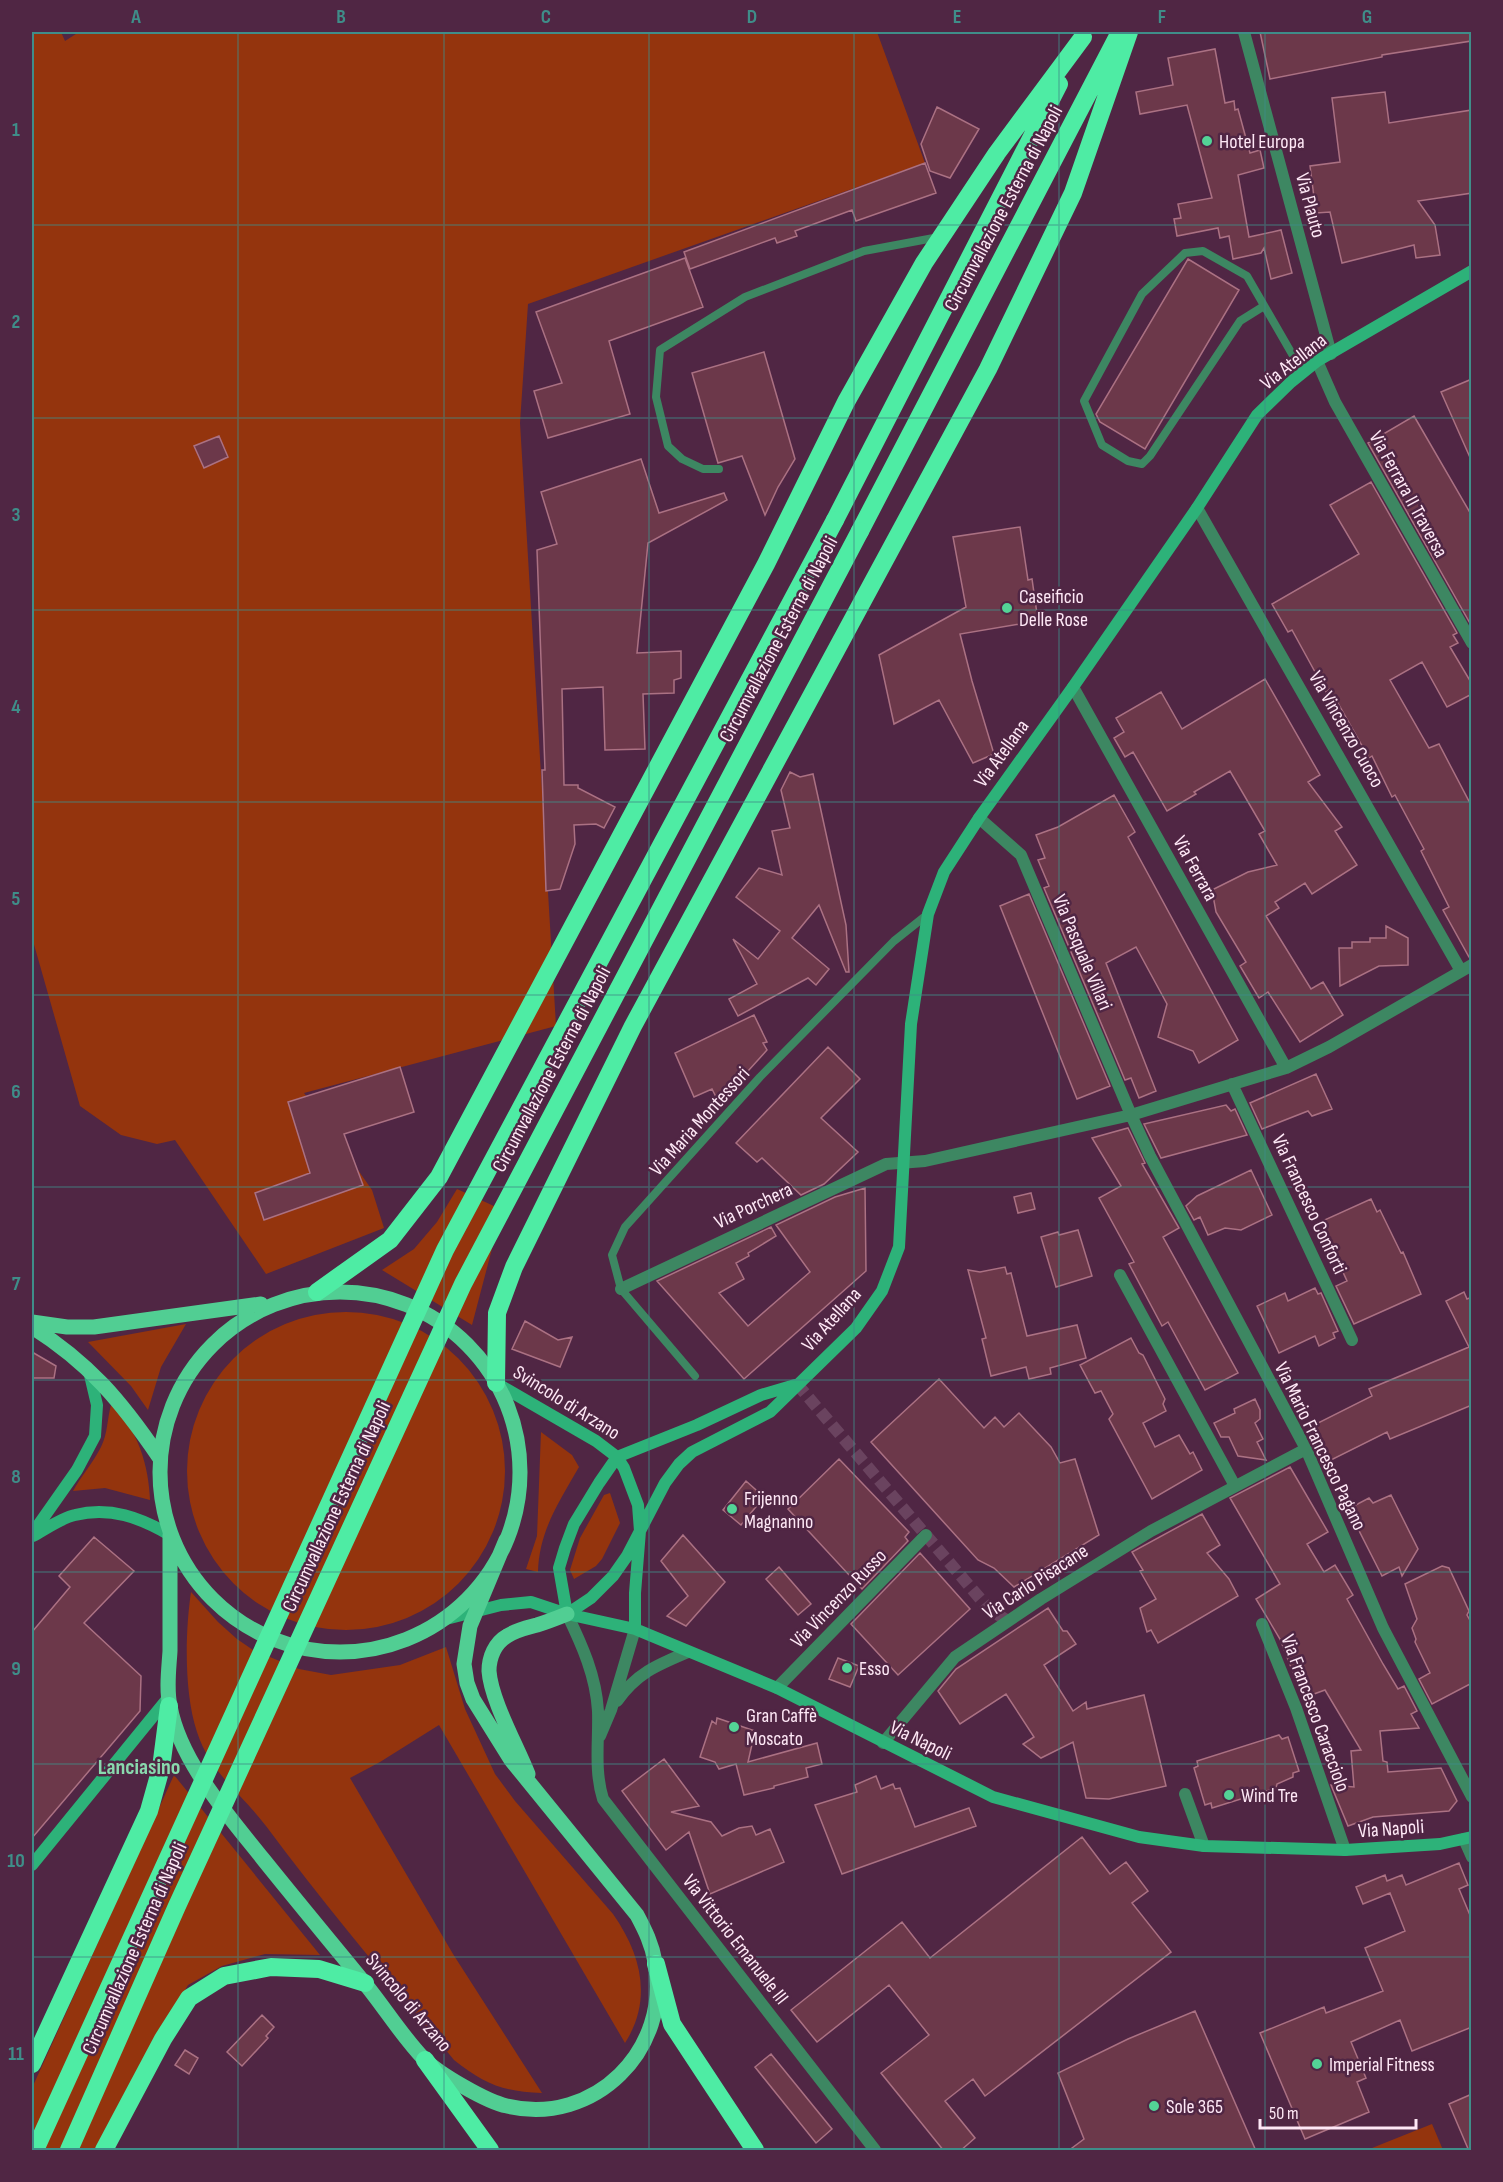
<svg xmlns="http://www.w3.org/2000/svg" width="1503" height="2182" viewBox="0 0 1503 2182" font-family="'Sofia Sans Condensed',sans-serif">
  <rect width="100%" height="100%" fill="#502644"/>
  <path fill="#94340d" d="M32 32H61L65 41 79 32H877L925 163 528 304 520 423 556 1026 304 1093 372 1190 384 1228 266 1274 175 1140 157 1144 121 1135 80 1106 33 941 32 940Z
    M457 1189 509 1213 493 1245 472 1325 382 1270 414 1249 437 1222Z
    M187 1471a159 159 0 1 1 318 0a159 159 0 1 1-318 0Z
    M186 1324 161 1367 148 1410 131 1386 88 1342Z
    M111 1405C138 1428 149 1467 150 1500L105 1488 73 1491C81 1476 93 1463 101 1447 108 1433 107 1419 111 1405Z
    M541 1432 572 1455 579 1467C559 1502 539 1531 538 1572L526 1569 537 1536Z
    M610 1493 620 1523 602 1559 596 1566 574 1579 570 1570 580 1538 604 1495Z
    M191 1592 218 1622 237 1639 253 1650 299 1669 331 1675 400 1665 446 1647 465 1709 495 1774 515 1801 613 1914C641 1954 653 1999 625 2043L439 1725 380 1762 350 1778 453 1954 542 2093C504 2092 484 2084 454 2060 391 1983 326 1907 266 1826 242 1794 210 1773 197 1732 184 1693 185 1633 191 1592Z
    M174 1775 320 1955 265 1954 222 1966 188 1985 95 2150H32V2088Z
    M1432 2124 1443 2150H1367Z"/>
  <path fill="#6c384a" stroke="#ab7183" stroke-width="1.5" d="M1260 32H1470L1471 41 1382 55V57L1270 79Z
    M1215 49 1225 103 1234 101 1235 110 1238 109 1250 153 1260 150 1264 168 1238 175 1249 237 1281 230 1292 273 1271 279 1264 248 1261 253 1233 259 1229 236 1220 238 1218 228 1177 236 1174 219 1181 218 1178 204 1212 198 1187 105 1140 114 1136 92 1173 85 1168 58Z
    M1385 92 1389 123 1472 110V193L1418 201 1435 225 1440 255 1416 258 1414 245 1342 263 1330 212 1316 213 1310 166 1340 162 1332 98Z
    M937 107 979 129 950 178 930 171 921 144Z
    M925 163 936 193 856 221 852 210 795 231 797 236 777 243 775 238 690 269 684 252Z
    M685 258 703 307 609 341 630 414 548 438 534 391 562 383 536 312Z
    M1188 259 1239 290 1145 449 1100 422 1096 414Z
    M764 352 795 459 778 487 765 515 742 456 718 463 692 373Z
    M1472 379V462L1441 392Z
    M1414 416 1472 516 1471 625 1368 443Z
    M219 436 228 457 204 468 194 446Z
    M641 459 659 513 724 493 727 500 648 543 637 653 681 651V678L674 680V693L643 694 645 749 605 750 603 687 562 689 564 785H578V788L615 807 604 828 596 824 574 825 575 844 560 889 546 891 542 770H545L537 550 557 544 541 492Z
    M1371 482 1457 633 1453 635 1458 643 1450 647 1472 684V694L1447 707 1422 662 1390 680 1429 748 1439 744 1472 807V957H1469L1443 910 1449 907 1421 851 1424 849 1395 795 1392 797 1372 756 1369 758 1330 689 1326 692 1292 630 1288 632 1272 604 1359 554 1330 505Z
    M1020 527 1028 580 1032 579 1038 621 960 634 972 681 994 754 973 763 939 700 894 724 879 655 966 607 953 537Z
    M1265 679 1320 775 1308 782 1342 827 1335 831 1357 865 1312 894 1305 883 1275 902 1279 908 1266 916 1311 989 1323 982 1343 1015 1300 1042 1268 992 1259 998 1240 966 1246 962 1216 912 1212 890 1248 872 1277 865 1259 834 1265 831 1230 771 1194 792 1196 794 1167 811 1133 752 1125 757 1114 738 1124 732 1116 718 1161 692 1182 729Z
    M790 772 800 777 813 774 846 925 849 972H846L819 905 792 938 829 969 816 985 808 978 738 1016 729 999 757 984 733 939 758 959 780 931 736 897 759 868 782 875 772 831 790 828 781 790Z
    M1114 795 1135 832 1128 837 1238 1040 1199 1063 1193 1051 1158 1037 1167 1004 1136 947 1106 963 1156 1091 1139 1098 1131 1078 1125 1080 1044 888 1049 886 1038 860 1045 858 1036 835 1058 827Z
    M1029 894 1110 1086 1077 1099 1000 906Z
    M1386 926 1408 938V965L1379 966 1340 986 1339 948H1352V942H1370V938H1386Z
    M754 1015 767 1042 763 1043 767 1050 719 1103 712 1089 694 1097 675 1053Z
    M828 1047 860 1079 821 1118 858 1152 824 1184 801 1195 762 1158 757 1162 736 1143Z
    M400 1067 414 1112 344 1134 363 1185 264 1220 255 1193 310 1173 288 1102Z
    M1316 1074 1332 1109 1312 1116 1308 1111 1262 1129 1250 1103Z
    M1226 1105 1231 1111 1235 1109 1247 1135 1161 1158 1144 1124Z
    M1128 1128 1145 1163 1142 1164 1179 1228 1163 1237 1238 1373 1205 1390 1168 1322 1162 1326 1129 1264 1134 1262 1099 1198 1121 1186 1092 1138Z
    M1251 1170 1272 1215 1241 1230 1225 1228 1208 1235 1200 1217 1194 1220 1186 1206 1197 1196Z
    M865 1188 866 1271 744 1379 657 1281 771 1227 776 1236 748 1253 749 1256 736 1263 744 1279 719 1293 748 1326 810 1272 776 1225 835 1197Z
    M1031 1193 1035 1209 1018 1213 1014 1197Z
    M1371 1199 1377 1212 1380 1210 1401 1253 1403 1252 1421 1294 1354 1324 1336 1286 1347 1281 1320 1222Z
    M1078 1230 1092 1276 1056 1287 1041 1237 1058 1232 1059 1235Z
    M1005 1267 1007 1274 1011 1273 1027 1336 1077 1325 1086 1358 1050 1368 1051 1374 1029 1379 1026 1367 991 1376 982 1339 986 1338 968 1270 980 1272Z
    M1315 1288 1318 1294 1321 1293 1338 1331 1333 1333 1335 1338 1319 1346 1315 1336 1279 1353 1257 1306 1285 1293 1288 1301Z
    M1464 1292 1467 1299 1472 1297V1405L1390 1439 1387 1432 1331 1460 1314 1425 1372 1396 1369 1389 1469 1347 1446 1301Z
    M525 1321 558 1340 572 1337 560 1367 512 1349Z
    M1131 1338 1139 1353 1143 1355 1165 1399 1163 1404 1166 1411 1143 1423 1155 1447 1179 1435 1190 1454 1193 1452 1202 1470 1152 1499 1109 1419 1113 1414 1101 1391 1095 1393 1080 1365Z
    M32 1352 56 1366 54 1378H32Z
    M939 1379 984 1428 995 1417 1004 1427 1019 1413 1051 1447 1060 1463 1075 1459 1099 1535 1014 1587 994 1568 978 1560 871 1442Z
    M1255 1399 1260 1410V1419L1255 1423 1263 1439 1257 1442 1266 1460 1238 1456 1229 1437H1221L1214 1423 1235 1413 1234 1409Z
    M839 1459 909 1532 905 1537 908 1541 862 1589 788 1509Z
    M1290 1467 1328 1532 1307 1544 1324 1572 1335 1565 1353 1595 1347 1599 1383 1664 1398 1689 1404 1686 1417 1711 1411 1714 1419 1728 1380 1731 1383 1761 1387 1762 1388 1772 1441 1768 1457 1801 1449 1811 1373 1817 1348 1826 1331 1785 1354 1787 1351 1751 1361 1750 1325 1690 1303 1698 1280 1639 1256 1599 1280 1584 1230 1498Z
    M746 1481 764 1497 741 1525 723 1510Z
    M1391 1495 1418 1549 1402 1576 1399 1567 1382 1576 1348 1509 1369 1498 1373 1503Z
    M1202 1514 1220 1545 1207 1553 1229 1579 1238 1596 1158 1643 1151 1630 1147 1632 1140 1608 1156 1599 1140 1571 1143 1570 1132 1552Z
    M683 1535 725 1582 686 1626 667 1616 688 1596 661 1561Z
    M94 1537 134 1571 84 1623 141 1676 140 1711 32 1838V1632L70 1587 59 1576Z
    M920 1553 970 1609 898 1675 851 1624Z
    M1442 1566 1449 1568 1469 1611 1467 1615 1472 1624V1683L1432 1704 1419 1679 1430 1673 1415 1642 1416 1639 1412 1628 1417 1619 1405 1584Z
    M779 1567 811 1604 798 1615 766 1579Z
    M1048 1608 1063 1631H1067L1076 1644 1044 1665 1073 1711 1086 1702 1087 1709 1144 1695 1166 1786 1109 1799 1086 1798 1073 1742 1041 1758 1023 1744 1034 1737 1006 1694 960 1724 938 1691 956 1669Z
    M838 1658 859 1666 850 1687 829 1679Z
    M717 1718 755 1731 748 1762 817 1743 822 1764 806 1768 808 1777 774 1786V1788L744 1795 736 1764 719 1769 715 1762 700 1757 712 1721 716 1724Z
    M1279 1735 1282 1739 1288 1737 1299 1771 1293 1773V1777L1277 1784 1276 1788 1212 1808 1211 1803 1205 1805 1194 1768 1198 1766 1197 1761Z
    M664 1759 699 1806 671 1812 711 1822 722 1836 739 1828 752 1826 756 1835 770 1829 784 1862 710 1894 689 1832 666 1850 622 1791Z
    M876 1776 881 1789 893 1784 895 1789 900 1788 915 1827 969 1808 976 1826 842 1874 815 1805 857 1792 855 1785Z
    M1082 1837 1110 1874 1126 1862 1148 1891 1132 1903 1171 1952 985 2096 973 2079 945 2101 975 2138 960 2151H944L881 2073 929 2035 889 1985 817 2042 791 2010 902 1922 930 1958Z
    M1459 1863 1468 1885 1459 1889 1472 1920V2027L1412 2051 1400 2020 1351 2042 1366 2078 1357 2082 1369 2112 1305 2139 1260 2033 1324 2007 1326 2013 1383 1991 1365 1948 1405 1931 1390 1893 1363 1904 1356 1887 1385 1875 1387 1881 1402 1875 1406 1885Z
    M1195 2011 1256 2151H1068L1084 2139 1058 2073 1128 2039Z
    M262 2015 274 2027 266 2036 268 2038 242 2066 227 2052Z
    M185 2050 198 2058 189 2074 175 2065Z
    M771 2054 832 2129 816 2143 755 2067Z
    M1472 2094V2151H1469L1449 2104Z"/>
  <g fill="none" stroke-linecap="round" stroke-linejoin="round">
    <path stroke="#6a435f" stroke-width="12" stroke-dasharray="12 6" stroke-linecap="butt" d="M797 1384 989 1609 1008 1621"/>
    <path stroke="#3d8762" stroke-width="8" d="M1264 306 1240 321 1150 456 1142 464 1128 461 1102 445 1084 401 1142 294 1185 253 1203 251 1247 276 1303 373
      M719 469H703L682 459 668 446 656 397 660 350 745 297 864 251 939 237
      M695 1376 621 1289 612 1255 625 1227 760 1077 894 941 928 914"/>
    <path stroke="#3d8762" stroke-width="12" d="M1244 32 1331 354
      M1317 361 1335 402 1472 643
      M1197 508 1461 971
      M1073 687 1286 1068
      M979 818 1021 855 1131 1115 1150 1156 1306 1449 1383 1628 1472 1797
      M1232 1084 1352 1340
      M1120 1275 1235 1486
      M621 1289 886 1164 925 1161 1131 1115 1286 1068 1329 1047 1472 965
      M567 1614C582 1645 596 1676 598 1711 599 1741 594 1770 603 1799L875 2150
      M1262 1624 1296 1708 1345 1850
      M777 1688 926 1535
      M617 1701C637 1673 657 1665 688 1652
      M600 1736 611 1710 635 1629
      M883 1743 955 1657 1041 1599 1151 1531 1306 1449
      M1185 1794 1204 1846
      M1464 1839 1472 1857"/>
    <path stroke="#2db279" stroke-width="12" d="M496 1383 596 1441 617 1457 624 1468 638 1505 640 1531 635 1593V1629
      M32 1534 77 1470 95 1436 97 1405 89 1371
      M33 1536C46 1529 61 1518 75 1515 110 1506 141 1518 170 1535
      M567 1614 591 1598 613 1576 627 1556 665 1483 679 1464 692 1452 770 1412 856 1328 882 1291 899 1247 911 1024 928 914 944 872 979 818 1073 687 1197 508 1257 415 1291 382 1317 361 1472 271
      M567 1614 559 1568 565 1548 574 1524 599 1483 617 1457 697 1425 761 1395 795 1385
      M446 1619 501 1605 531 1602 567 1614 635 1629 777 1688 993 1797 1139 1837 1204 1846 1345 1850 1440 1844 1472 1837
      M32 1865 168 1698"/>
    <path stroke="#51ce93" stroke-width="15" d="M160 1472a180 180 0 1 1 360 0a180 180 0 1 1-360 0Z
      M32 1322 67 1327H94L261 1304
      M32 1327C89 1363 121 1401 159 1457
      M170 1535C170 1574 170 1612 170 1651 169 1668 166 1689 170 1706 180 1762 229 1816 263 1859 296 1900 329 1940 362 1980 383 2005 401 2035 424 2059 439 2074 487 2102 507 2106 594 2127 672 2049 655 1962 652 1944 645 1930 637 1915L511 1760 473 1699 467 1683 464 1664 470 1626 506 1540
      M528 1774C517 1746 491 1700 489 1671 489 1657 495 1643 507 1636 516 1630 526 1628 537 1625 547 1622 557 1618 567 1614"/>
    <path stroke="#4eeca4" stroke-width="18" d="M835 520 1059 84
      M860 531 1118 36
      M317 1292 390 1240 439 1177 766 564 846 402 924 263 997 153 1083 37
      M496 1383 497 1313 514 1267 633 1026 988 369 1073 193 1129 32
      M656 1964 672 2024 755 2150
      M425 2060 490 2150
      M32 2064 149 1811 161 1768 169 1706
      M104 2150 163 2039 189 1998 224 1976 271 1967 319 1969 365 1983"/>
    <path stroke="#4eeca4" stroke-width="18" d="M35 2150 445 1250 835 520
      M69 2150 177 1906 463 1284 860 531"/>
  </g>
  <path fill="none" stroke="#3f8d89" stroke-width="1.5" stroke-opacity="0.55" d="M238 32V2150M444 32V2150M649 32V2150M854 32V2150M1059 32V2150M1265 32V2150M32 225H1472M32 418H1472M32 610H1472M32 802H1472M32 995H1472M32 1187H1472M32 1380H1472M32 1572H1472M32 1764H1472M32 1957H1472"/>
  <g fill="#53d396" stroke="#502644" stroke-width="2">
    <circle cx="1207" cy="141" r="6"/>
    <circle cx="1007" cy="608" r="6"/>
    <circle cx="732" cy="1509" r="6"/>
    <circle cx="847" cy="1668" r="6"/>
    <circle cx="734" cy="1727" r="6"/>
    <circle cx="1229" cy="1795" r="6"/>
    <circle cx="1317" cy="2064" r="6"/>
    <circle cx="1154" cy="2106" r="6"/>
  </g>
  <g text-anchor="middle" stroke-width="5" stroke-linejoin="round" paint-order="stroke">
    <g font-size="20" fill="#fee8f6" stroke="#502644" text-anchor="start">
      <text x="1219" y="148">Hotel Europa</text>
      <text x="1019" y="603">Caseificio<tspan x="1019" dy="23">Delle Rose</tspan></text>
      <text x="744" y="1505">Frijenno<tspan x="744" dy="23">Magnanno</tspan></text>
      <text x="859" y="1675">Esso</text>
      <text x="746" y="1722">Gran Caffè<tspan x="746" dy="23">Moscato</tspan></text>
      <text x="1241" y="1802">Wind Tre</text>
      <text x="1329" y="2071">Imperial Fitness</text>
      <text x="1166" y="2113">Sole 365</text>
    </g>
    <g font-size="20" fill="#fee8f6" stroke="#502644">
      <text transform="translate(1311 205) rotate(75)" y="7">Via Plauto</text>
      <text transform="translate(1003 208) rotate(-62)" y="7">Circumvallazione Esterna di Napoli</text>
      <text transform="translate(1293 361) rotate(-38)" y="7">Via Atellana</text>
      <text transform="translate(1409 494) rotate(61)" y="7">Via Ferrara II Traversa</text>
      <text transform="translate(778 639) rotate(-62)" y="7">Circumvallazione Esterna di Napoli</text>
      <text transform="translate(1347 729) rotate(60)" y="7">Via Vincenzo Cuoco</text>
      <text transform="translate(1001 753) rotate(-54)" y="7">Via Atellana</text>
      <text transform="translate(1196 868) rotate(61)" y="7">Via Ferrara</text>
      <text transform="translate(1083 952) rotate(67)" y="7">Via Pasquale Villari</text>
      <text transform="translate(551 1069) rotate(-62)" y="7">Circumvallazione Esterna di Napoli</text>
      <text transform="translate(699 1121) rotate(-48)" y="7">Via Maria Montessori</text>
      <text transform="translate(1310 1204) rotate(65)" y="7">Via Francesco Conforti</text>
      <text transform="translate(753 1205) rotate(-25)" y="7">Via Porchera</text>
      <text transform="translate(831 1319) rotate(-48)" y="7">Via Atellana</text>
      <text transform="translate(567 1402) rotate(32)" y="7">Svincolo di Arzano</text>
      <text transform="translate(1321 1446) rotate(64)" y="7">Via Mario Francesco Pagano</text>
      <text transform="translate(336 1506) rotate(-65)" y="7">Circumvallazione Esterna di Napoli</text>
      <text transform="translate(1035 1581) rotate(-33)" y="7">Via Carlo Pisacane</text>
      <text transform="translate(838 1598) rotate(-46)" y="7">Via Vincenzo Russo</text>
      <text transform="translate(1316 1713) rotate(70)" y="7">Via Francesco Caracciolo</text>
      <text transform="translate(921 1740) rotate(26)" y="7">Via Napoli</text>
      <text transform="translate(1391 1828) rotate(-4)" y="7">Via Napoli</text>
      <text transform="translate(736 1939) rotate(52)" y="7">Via Vittorio Emanuele III</text>
      <text transform="translate(134 1948) rotate(-66)" y="7">Circumvallazione Esterna di Napoli</text>
      <text transform="translate(409 2002) rotate(50)" y="7">Svincolo di Arzano</text>
    </g>
    <g font-size="22" font-weight="bold" fill="#89d9ae" stroke="#502644">
      <text x="139" y="1774">Lanciasino</text>
    </g>
  </g>
  <rect width="1503" height="2182" fill="none" stroke="#502644" stroke-width="66"/>
  <path d="M1260 2119v9h156v-9" fill="none" stroke="#fee8f6" stroke-width="3"/>
  <text x="1269" y="2119" font-size="18" fill="#fee8f6" stroke="#502644" stroke-width="4.5" paint-order="stroke">50 m</text>
  <rect x="33" y="33" width="1437" height="2116" fill="none" stroke="#3f8d89" stroke-width="2"/>
  <g font-size="20" text-anchor="middle" font-weight="bold" fill="#3f8d89">
    <text x="136" y="23">A</text>
    <text x="341" y="23">B</text>
    <text x="546" y="23">C</text>
    <text x="752" y="23">D</text>
    <text x="957" y="23">E</text>
    <text x="1162" y="23">F</text>
    <text x="1367" y="23">G</text>
    <text x="16" y="136">1</text>
    <text x="16" y="328">2</text>
    <text x="16" y="521">3</text>
    <text x="16" y="713">4</text>
    <text x="16" y="905">5</text>
    <text x="16" y="1098">6</text>
    <text x="16" y="1290">7</text>
    <text x="16" y="1483">8</text>
    <text x="16" y="1675">9</text>
    <text x="16" y="1867">10</text>
    <text x="16" y="2060">11</text>
  </g>
</svg>
